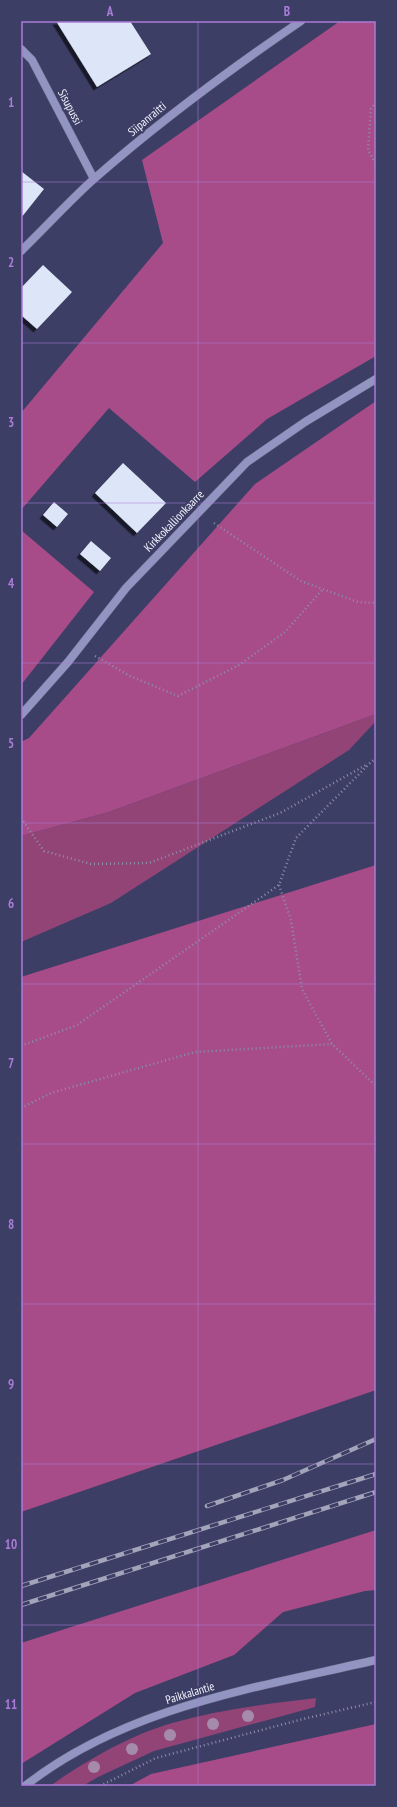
<svg xmlns="http://www.w3.org/2000/svg" width="397" height="1807" viewBox="0 0 397 1807" font-family="'PT Sans Narrow',sans-serif">
  <defs>
    <filter id="shadow"><feDropShadow dx="-3.5" dy="3.5" stdDeviation="0" flood-color="#0009"/></filter>
  </defs>
  <rect width="100%" height="100%" fill="#3d3e65"/>
  <path fill="#924477" d="M376 714V721L349 750 111 903 21 942V836L109 812Z
    M316 1698 315 1707 154 1751 98 1777 83 1786H50C84 1762 128 1736 169 1724 217 1710 266 1704 316 1698Z"/>
  <path fill="#a84c89" d="M340 21H376V356L267 419 195 482 109 408 21 510V413L163 243 142 160Z
    M376 401V714L109 812 21 836V742L29 738 255 484Z
    M21 530 94 592 21 685Z
    M376 865V1390L21 1512V977Z
    M376 1530V1590L365 1591 283 1612 234 1655 135 1693 21 1764V1643Z
    M376 1724V1786H129L151 1774Z"/>
  <path fill="#dce6f8" filter="url(#shadow)" d="M56 21H130L151 54 97 87Z
    M21 171 44 189 21 218Z
    M43 265 72 292 37 329 21 315V288Z
    M123 463 166 503 137 533 95 493Z
    M54 502 68 514 57 527 43 515Z
    M91 541 111 558 100 571 80 554Z"/>
  <g fill="none" stroke-linecap="round" stroke-linejoin="round">
    <defs>
      <path id="minor" d="M21 49 32 60 94 179
        M21 251C46 227 69 201 95 178 160 121 229 70 301 21
        M21 715 68 662 126 588 247 462 305 422 376 379"/>
      <path id="tertiary" d="M25 1786C125 1707 255 1688 376 1660"/>
    </defs>
    <use href="#minor" stroke="#5a5977" stroke-width="9"/>
    <use href="#tertiary" stroke="#5a5977" stroke-width="9"/>
    <path stroke="#8d8ea8" stroke-width="2.5" stroke-dasharray="1 3" stroke-linecap="butt" d="M376 102 371 109 368 150 376 164
      M214 523 301 581 358 602 376 603
      M95 656 130 676 178 696 239 665 285 632 323 589
      M21 818 44 851 91 864 149 863 280 813 366 765
      M279 885 291 920 302 989 332 1044 376 1086
      M21 1046 77 1025 279 885 296 838 371 762 376 759
      M21 1108 51 1093 195 1052 332 1044
      M100 1786 156 1758 303 1719 376 1702"/>
    <use href="#minor" stroke="#9294c1" stroke-width="8"/>
    <use href="#tertiary" stroke="#9294c1" stroke-width="8"/>
    <defs>
      <path id="rail" d="M207 1506 283 1480 376 1439
        M21 1586 376 1474
        M21 1605 376 1492"/>
    </defs>
    <use href="#rail" stroke="#a3a4ba" stroke-width="4.5"/>
    <use href="#rail" stroke="#3d3e65" stroke-width="3" stroke-dasharray="9" stroke-linecap="butt"/>
  </g>
  <g fill="#a58aac">
    <circle cx="248" cy="1716" r="6"/>
    <circle cx="213" cy="1724" r="6"/>
    <circle cx="170" cy="1735" r="6"/>
    <circle cx="132" cy="1749" r="6"/>
    <circle cx="94" cy="1767" r="6"/>
  </g>
  <path fill="none" stroke="#aa7bd7" stroke-width="1" stroke-opacity="0.55" d="M198 21V1786M21 182H376M21 343H376M21 503H376M21 663H376M21 823H376M21 984H376M21 1144H376M21 1304H376M21 1464H376M21 1625H376"/>
  <g text-anchor="middle" stroke-width="4" stroke-linejoin="round" paint-order="stroke">
    <g font-size="12" fill="#f0f1fb" stroke="#3d3e65">
      <text transform="translate(70 107) rotate(62)" y="4">Sisupussi</text>
      <text transform="translate(147 119) rotate(-40)" y="4">Siipanraitti</text>
      <text transform="translate(174 521) rotate(-46)" y="4">Kirkkokallionkaarre</text>
      <text transform="translate(190 1693) rotate(-17)" y="4">Paikkalantie</text>
    </g>
  </g>
  <rect width="397" height="1807" fill="none" stroke="#3d3e65" stroke-width="44"/>
  <rect x="22" y="22" width="353" height="1763" fill="none" stroke="#aa7bd7" stroke-width="1.5"/>
  <g font-size="13" text-anchor="middle" font-weight="bold" fill="#aa7bd7">
    <text x="110" y="16">A</text>
    <text x="287" y="16">B</text>
    <text x="11" y="107">1</text>
    <text x="11" y="267">2</text>
    <text x="11" y="427">3</text>
    <text x="11" y="588">4</text>
    <text x="11" y="748">5</text>
    <text x="11" y="908">6</text>
    <text x="11" y="1068">7</text>
    <text x="11" y="1229">8</text>
    <text x="11" y="1389">9</text>
    <text x="11" y="1549">10</text>
    <text x="11" y="1709">11</text>
  </g>
</svg>
